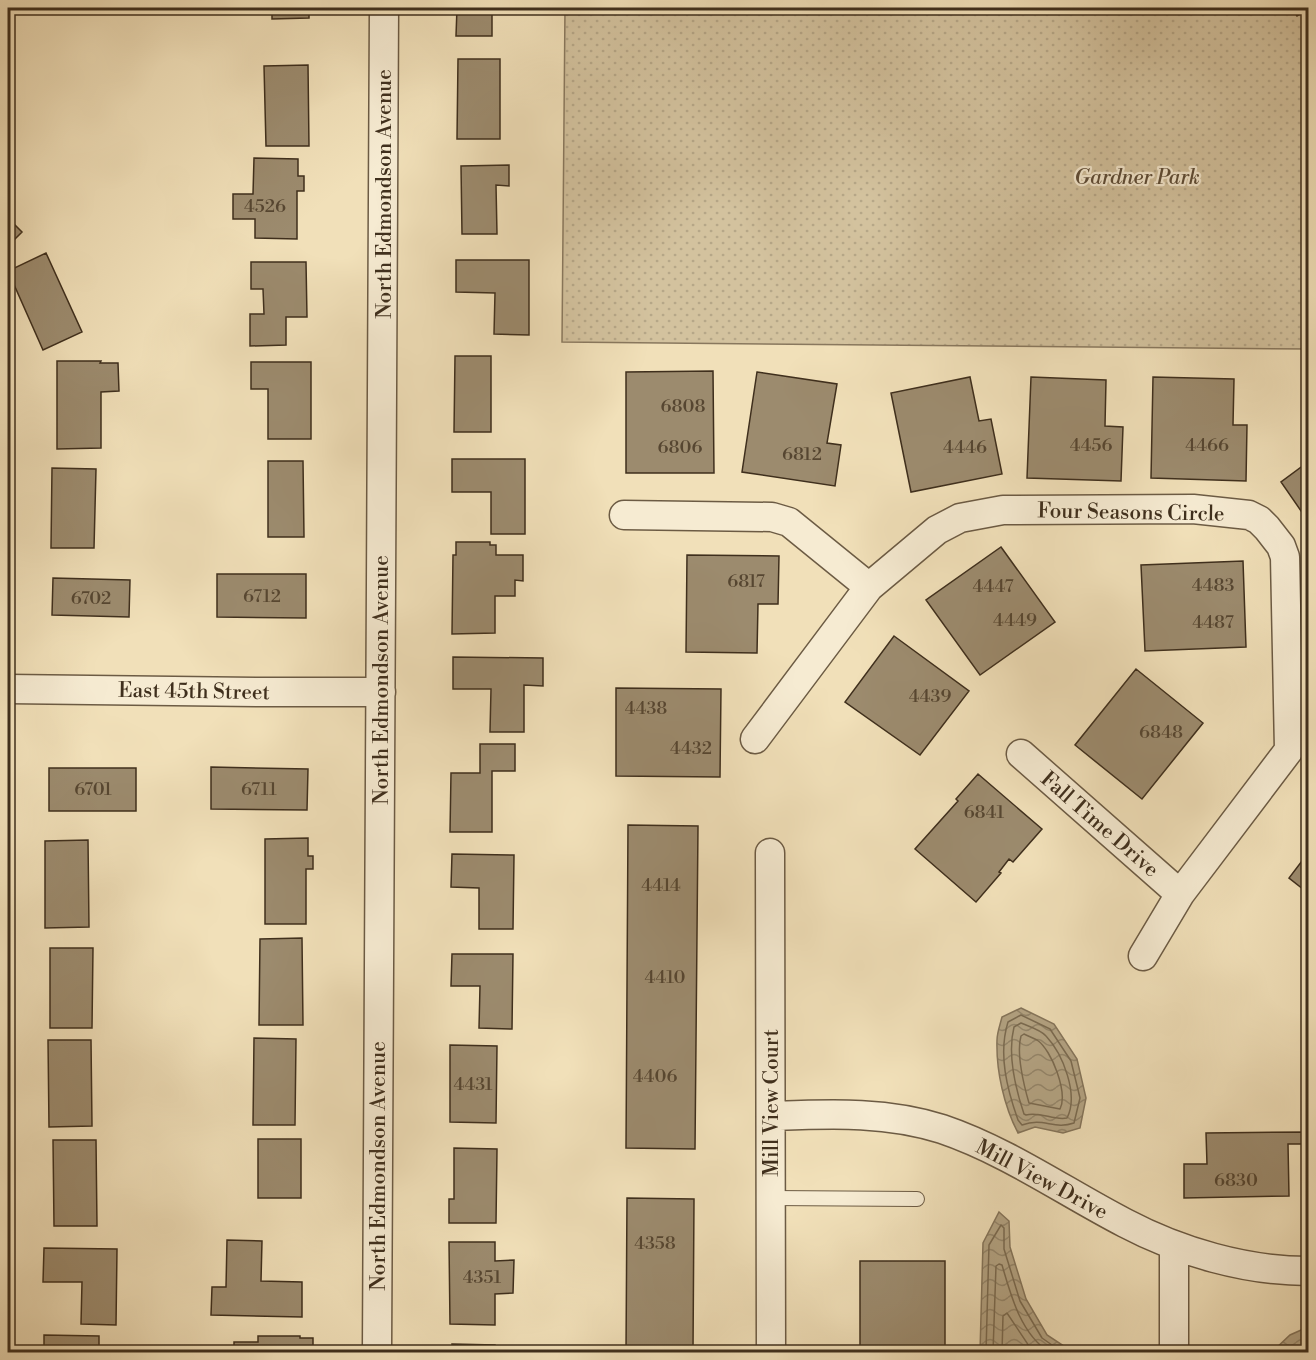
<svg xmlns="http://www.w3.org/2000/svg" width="1316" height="1360" viewBox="0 0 1316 1360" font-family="'Libre Bodoni',serif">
  <defs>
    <pattern id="park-dots" width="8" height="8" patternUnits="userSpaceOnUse" patternTransform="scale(1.5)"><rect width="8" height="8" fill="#d3c29e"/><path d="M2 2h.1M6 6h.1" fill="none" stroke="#b6a788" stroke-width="1.8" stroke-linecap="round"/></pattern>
    <pattern id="water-waves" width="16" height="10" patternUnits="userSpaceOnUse" patternTransform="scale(1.5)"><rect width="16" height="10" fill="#b4a484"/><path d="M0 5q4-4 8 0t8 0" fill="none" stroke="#94866b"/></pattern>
  </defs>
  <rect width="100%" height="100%" fill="#f1e0b9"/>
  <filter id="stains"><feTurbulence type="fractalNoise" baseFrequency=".00333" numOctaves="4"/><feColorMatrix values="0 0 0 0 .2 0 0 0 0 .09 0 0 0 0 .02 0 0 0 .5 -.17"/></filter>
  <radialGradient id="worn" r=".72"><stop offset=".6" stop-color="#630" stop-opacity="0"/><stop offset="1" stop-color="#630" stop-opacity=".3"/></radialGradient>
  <path fill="url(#park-dots)" stroke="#89785e" stroke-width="1.5" d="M565 8H1308V349L562 342Z"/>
  <path fill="url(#water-waves)" stroke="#85755b" stroke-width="1.5" d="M1021 1008 1054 1024 1077 1059 1086 1098 1080 1128 1063 1133 1035 1127 1018 1133C1004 1106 996 1071 997 1040 997 1033 1000 1025 1002 1017Z
    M999 1212 1009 1221 1010 1247 1026 1299 1047 1335 1073 1352H980L983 1243Z
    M1308 1327V1352H1272L1290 1335Z"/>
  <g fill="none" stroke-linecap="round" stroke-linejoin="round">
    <path stroke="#7a6a50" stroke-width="1.5" d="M1021 1015 1050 1029 1071 1061 1080 1098 1074 1123C1053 1130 1044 1117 1022 1125L1018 1120C1007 1089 998 1054 1008 1022Z
      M1021 1023C1028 1026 1041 1030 1046 1036 1063 1054 1079 1095 1067 1118 1054 1121 1040 1111 1026 1115L1024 1114C1015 1087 1007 1055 1014 1027Z
      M1024 1034C1028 1036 1033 1038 1037 1040 1052 1050 1068 1093 1060 1109L1029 1103C1024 1086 1016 1053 1021 1036Z
      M986 1352 989 1245 1001 1225 1004 1228V1249L1020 1301 1042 1338 1062 1352
      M993 1352 996 1266 999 1264 1002 1265C1011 1296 1021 1334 1049 1352
      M1002 1352 1003 1316 1007 1313 1033 1352"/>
  </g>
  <path fill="#9c8b6e" stroke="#3f2f1d" stroke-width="1.5" d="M272 8H309V18L272 19Z
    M457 8H492V36H456Z
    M1292 8H1308V9L1297 16Z
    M458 59H500V139H457Z
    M308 65 309 146H266L264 66Z
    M254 158 298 159V176H304V191H297V239L255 238V219H233V194H253Z
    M509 165V186L496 185 497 234H462L461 166Z
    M8 218 22 232 8 246Z
    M46 253 82 332 43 350 8 271Z
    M456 260H529V335L494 334 495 293 456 292Z
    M251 262H306L307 317H286V345L250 346V314H264L263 289H251Z
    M455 356H491V432H454Z
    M57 361H101L100 363H118L119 391 101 392V448L57 449Z
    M251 362H311V439H268V389H251Z
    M713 371 714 473H626V372Z
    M757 372 837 384 827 443 841 445 835 486 742 472Z
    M970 377 979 421 991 419 1002 474 911 492 891 393Z
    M1031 377 1106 380 1105 426 1123 427 1121 481 1027 478Z
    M1153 377 1234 379 1233 425H1247L1246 481 1151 478Z
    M452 459H525V534H491V492H452Z
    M268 461H303L304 537H268Z
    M1308 462V521L1281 482Z
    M52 468 96 469 94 548H51Z
    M456 542H490V545H496V555H523V581L515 580V596H495V633L452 634 453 555H456Z
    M1001 547 1055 622 980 675 926 600Z
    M687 555 779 556 778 604H758L757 653 686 652Z
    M1243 561 1246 647 1145 651 1141 565Z
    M217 574H306V618L217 617Z
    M53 578 130 580 129 617 52 615Z
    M894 636 969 691 920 755 845 702Z
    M453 657 543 658V686L524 685V732H490L491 689H453Z
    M1136 669 1203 723 1142 799 1075 745Z
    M616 688 721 689 720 777 616 776Z
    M480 744H515V771H492V832H450L451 773H480Z
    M211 767 308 769 307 810 211 809Z
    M49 768H136V811H49Z
    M978 774 1042 829 1013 862 1009 859 999 872 1001 873 976 902 915 849 958 801 956 799Z
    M628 825 698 826 695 1149 626 1148Z
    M308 838V856H313V869H306V924H265V839Z
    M88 840 89 927 45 928V841Z
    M1308 853V893L1289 878Z
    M452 854 514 855 513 929H479V888L451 887Z
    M302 938 303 1025H259L260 939Z
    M50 948H93L92 1028H50Z
    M452 954H513L512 1029 479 1028 480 986H451Z
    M254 1038 296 1039 295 1125H253Z
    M48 1040H91L92 1126 49 1127Z
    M450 1045 497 1046 496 1123 450 1122Z
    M1308 1132V1144H1288L1289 1196 1184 1198V1164H1207L1206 1133Z
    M258 1139H301V1198H258Z
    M53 1140H96L97 1226H54Z
    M454 1148 497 1149 496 1223H449V1199H454Z
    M627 1198 694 1199 693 1352H626Z
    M227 1240 262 1241 261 1281 302 1282V1317L211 1315 212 1287H226Z
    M449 1242H495V1261L514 1260 513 1293 495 1294V1325L450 1324Z
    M44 1248 117 1249 116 1325 81 1324 82 1282H43Z
    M860 1261H945V1352H860Z
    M44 1335 99 1336V1352H44Z
    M258 1336H300V1338H313V1352H234V1342H258Z
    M452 1344 495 1345V1352H452Z"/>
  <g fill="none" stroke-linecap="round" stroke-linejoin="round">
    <defs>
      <path id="lane" d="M771 1198 917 1199"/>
      <path id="street" d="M624 515 772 517 789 522 869 587
        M8 689 262 692H381
        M755 739 869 587 937 530 960 518 1003 510 1193 509 1249 515 1259 520 1267 528 1281 546 1285 557 1289 750 1180 894 1143 956
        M1021 754 1180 894
        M770 853 771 1352
        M771 1116C829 1114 886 1111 942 1129 1007 1151 1065 1192 1125 1223 1180 1252 1246 1271 1308 1271
        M377 1352 384 8
        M1174 1352V1245"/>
    </defs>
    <use href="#lane" stroke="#6c5b44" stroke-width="16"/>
    <use href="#street" stroke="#6c5b44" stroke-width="31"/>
    <use href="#lane" stroke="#f6ebd2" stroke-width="14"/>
    <use href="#street" stroke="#f6ebd2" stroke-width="28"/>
  </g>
  <g text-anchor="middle" stroke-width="4.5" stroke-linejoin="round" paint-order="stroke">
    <g font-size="18" fill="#564631">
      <text x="265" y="212">4526</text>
      <text x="683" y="412">6808</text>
      <text x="1091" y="451">4456</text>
      <text x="1207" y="451">4466</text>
      <text x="680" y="453">6806</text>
      <text x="965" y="453">4446</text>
      <text x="802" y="460">6812</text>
      <text x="746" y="587">6817</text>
      <text x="1213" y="591">4483</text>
      <text x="993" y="592">4447</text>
      <text x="262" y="602">6712</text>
      <text x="91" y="604">6702</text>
      <text x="1015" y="626">4449</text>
      <text x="1213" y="628">4487</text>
      <text x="930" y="702">4439</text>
      <text x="646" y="714">4438</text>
      <text x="1161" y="738">6848</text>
      <text x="691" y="754">4432</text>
      <text x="93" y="795">6701</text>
      <text x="259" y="795">6711</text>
      <text x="984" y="818">6841</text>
      <text x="661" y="891">4414</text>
      <text x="665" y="983">4410</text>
      <text x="655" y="1082">4406</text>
      <text x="473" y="1090">4431</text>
      <text x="1236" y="1186">6830</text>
      <text x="655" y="1249">4358</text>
      <text x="482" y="1283">4351</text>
    </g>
    <g font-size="21" font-style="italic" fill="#5d4c37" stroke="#f6ebd2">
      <text x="1137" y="184">Gardner Park</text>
    </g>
    <g font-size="21" fill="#3f2f1d" stroke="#f6ebd2">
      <text transform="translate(384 194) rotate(-90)" y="7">North Edmondson Avenue</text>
      <text transform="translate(1131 512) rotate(1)" y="7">Four Seasons Circle</text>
      <text transform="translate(381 680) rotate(-90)" y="7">North Edmondson Avenue</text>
      <text transform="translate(194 691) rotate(1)" y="7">East 45th Street</text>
      <text transform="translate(1100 824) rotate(41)" y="7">Fall Time Drive</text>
      <text transform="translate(771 1103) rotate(-90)" y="7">Mill View Court</text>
      <text transform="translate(378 1166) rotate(-90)" y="7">North Edmondson Avenue</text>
      <text transform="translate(1042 1179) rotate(28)" y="7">Mill View Drive</text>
    </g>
  </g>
  <rect width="1316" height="1360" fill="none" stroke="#f1e0b9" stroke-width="30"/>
  <rect x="9" y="9" width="1298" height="1342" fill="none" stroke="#3f2f1d" stroke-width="3"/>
  <rect x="15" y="15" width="1286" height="1330" fill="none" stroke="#3f2f1d" stroke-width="1.5"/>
  <rect width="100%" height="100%" filter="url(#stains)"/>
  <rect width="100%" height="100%" fill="url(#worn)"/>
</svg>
